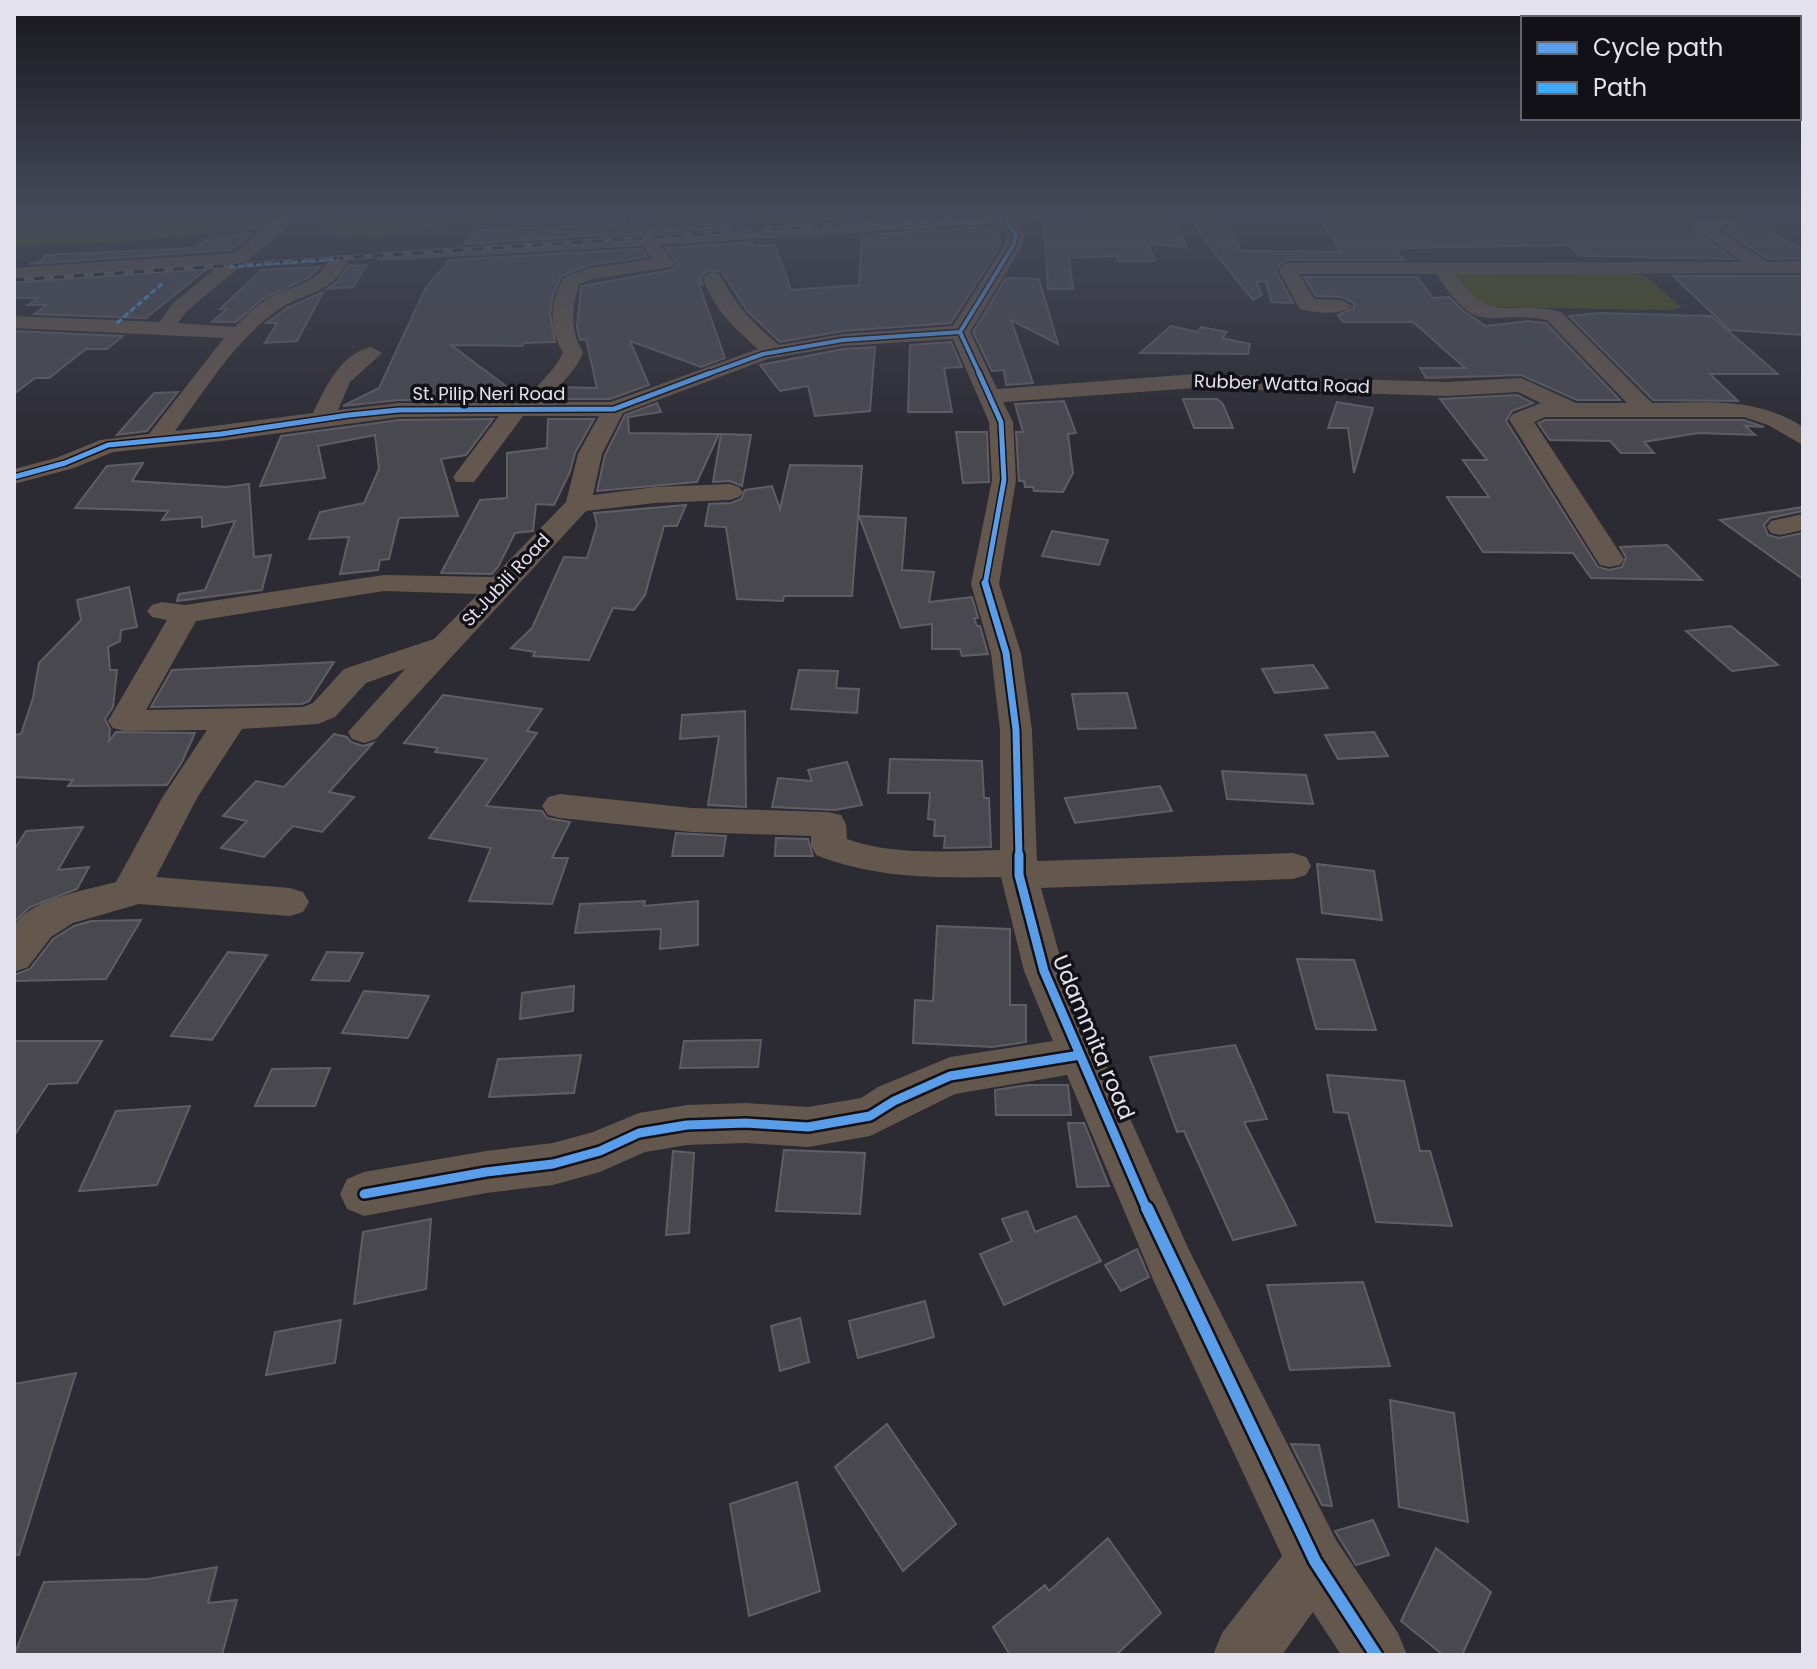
<svg xmlns="http://www.w3.org/2000/svg" width="1817" height="1669" viewBox="0 0 1817 1669" font-family="Poppins,sans-serif">
  <rect width="100%" height="100%" fill="#2c2a32"/>
  <path fill="#4f4f0d" d="M14 214H295L253 229 121 242 14 247Z
    M330 214H545C514 218 483 219 453 224 408 231 363 245 318 231Z
    M758 214H887L888 216 759 225Z
    M1461 271 1630 273 1646 276 1681 307 1672 310 1488 307 1473 303 1452 275Z"/>
  <path fill="#4a484f" stroke="#605e65" stroke-width="2" d="M659 214H729L732 227 464 244 477 230 631 224V218L657 217Z
    M1131 214H1172L1187 248 1148 243 1155 261H1118L1117 256 1069 258 1073 289H1048L1044 223 1063 219V223L1079 222 1073 216Z
    M1188 214H1223L1241 251 1342 252 1317 214H1738L1803 250V258L1768 259 1725 231 1737 228V218L1699 217 1694 231 1734 259 1580 256 1568 245 1395 248 1404 260H1285L1275 270 1293 303 1271 302 1266 281 1256 282 1262 295 1253 300 1214 252Z
    M997 226 1000 246 951 323 843 331 780 342 747 311 722 272 710 270 700 277 703 286 697 279 725 358 701 367 630 341 649 385 610 399H554L563 387 597 388 586 339 580 340 577 327 581 286 672 270 678 263 666 248 753 242 751 246 775 245 791 290 859 285 862 235Z
    M251 234 230 250 29 264 40 261 46 255 196 248 213 235Z
    M641 249 647 257 589 265 561 276 553 295 550 314 555 342 524 343 522 346 451 345 507 387 505 400H399L343 406 379 388 426 287 450 260Z
    M367 265 353 287 327 289 337 282 348 266Z
    M320 267 308 278 262 299 236 322H212L227 309H220L261 270Z
    M207 269 146 318 34 314 46 305H28L38 298H14V283Z
    M1673 276H1803V335L1730 330Z
    M1304 277H1417L1433 298 1449 297 1462 310 1486 326 1528 321 1546 323 1620 400H1577L1521 375 1426 378 1420 368H1465L1413 322H1343L1338 315 1354 308V303L1342 297 1316 296Z
    M1006 278 1039 279 1058 344 1011 320 1033 383 1006 385 1004 370 992 371 973 332Z
    M323 292 297 341 265 343 277 323H266L287 308Z
    M1599 313 1711 316 1778 374H1710L1738 401 1653 400 1569 316Z
    M1171 326 1197 332 1201 327 1227 332 1222 338 1250 344 1248 354 1140 353Z
    M14 331 123 336 107 349H86L49 378H35L14 394Z
    M951 342 962 367 944 368 952 412H908L910 345Z
    M875 347 870 411 815 416 808 386 780 391 760 365 843 349Z
    M178 392 147 431 117 435 154 393Z
    M1517 395 1533 403 1512 411 1506 421 1598 567 1609 570 1622 567 1626 557 1620 547 1667 545 1702 580 1591 578 1573 553 1483 552 1447 497H1489L1463 460H1487L1440 399Z
    M1183 399H1217L1223 404 1233 428H1194Z
    M1064 401 1076 433 1068 434 1073 473 1063 492 1034 491 1033 487H1025L1024 481H1019L1016 432H1023L1015 404Z
    M1337 402 1373 408 1354 473 1348 428H1328Z
    M657 403 661 412 628 417 629 433 719 434 697 482 597 491 605 455 625 415Z
    M493 419 466 455 441 459 458 516 399 518 389 559 380 560 378 570 340 574 349 537 309 539 320 512 364 503 379 469 375 435 318 446 325 478 260 486 281 436 399 420Z
    M548 419H594L575 453 570 472 554 505 536 504 533 531 515 533 498 567 492 574 441 573 480 500 507 498V453L547 448Z
    M1546 420H1744L1764 427 1745 426 1755 435 1698 433 1644 442 1654 453H1621L1610 441 1550 440 1538 423Z
    M956 432H987L989 482 963 483Z
    M721 434 751 435 742 486 730 481 713 482Z
    M143 463 132 481 227 487 249 484 254 557 271 555 262 590 177 601 179 594 205 590 235 521 202 527V517L162 520 168 511 75 508 107 466Z
    M790 465 862 466 852 596H784L783 601 737 599 726 527 705 526 709 504 731 503 741 499 745 490 772 486 780 509Z
    M686 505 677 526H664L645 595 634 610 613 608 589 660 533 656 535 652 511 648 532 628 564 557 587 558 597 525 594 513Z
    M1803 507V511L1770 518 1764 525 1768 535 1779 538 1803 533V579L1720 520Z
    M859 516 906 518 902 570 934 572 929 602 972 597 978 618H974L977 626H980L988 654 962 656 960 649H932V624L901 628Z
    M1052 531 1108 540 1099 565 1042 556Z
    M129 587 137 627 121 630 120 641 108 647 110 670H117L113 707 105 719 110 729 109 741 116 732 195 733 182 762 167 785 68 786 73 780 14 777V735L21 734 33 698 39 663 81 620 77 600Z
    M1731 626 1778 665 1732 671 1686 631Z
    M334 662 309 701 302 704 151 707 172 670Z
    M1313 665 1328 688 1275 693 1262 669Z
    M799 670 838 671 836 688 859 689 857 713 791 709Z
    M1127 693 1136 728 1078 729 1072 694Z
    M443 695 542 709 527 731 537 733 486 806 542 811 547 818 570 822 552 858H568L552 904 469 901 491 848 429 838 487 759 435 752 438 748 404 743Z
    M745 711 746 807 708 805 719 736 680 739 682 715Z
    M1374 732 1388 756 1338 759 1325 735Z
    M334 734 347 737 351 742 363 746 373 743 329 792 354 797 322 832 293 826 264 857 221 848 247 821 223 816 256 781 284 787Z
    M890 759 982 761 984 798H989L991 847 944 848 945 836H934L935 820 928 819 930 793H888Z
    M847 762 862 805 835 810 772 807 778 778 812 781 808 770Z
    M1222 771 1306 775 1313 804 1227 799Z
    M1160 786 1172 811 1075 823 1065 798Z
    M83 827 58 870 89 867 77 889 30 907 14 922V850L26 831Z
    M676 833 726 836 723 856H672Z
    M776 838 808 839 813 856H775Z
    M1317 864 1374 871 1382 920 1322 913Z
    M645 901 644 906 698 901V945L660 949 661 929 575 933 580 904Z
    M141 920 106 979 14 981V975L30 969 53 939 74 926 91 921Z
    M937 926 1010 929V1005H1026V1042L992 1047 913 1043 915 1000 933 1001Z
    M228 952 267 955 212 1040 171 1036Z
    M327 952 363 953 349 981 312 980Z
    M1297 959 1354 960 1376 1030 1316 1029Z
    M574 986 573 1011 520 1019 522 993Z
    M364 991 429 996 408 1038 342 1033Z
    M761 1040 758 1067 680 1068 684 1041Z
    M14 1041H102L77 1083 48 1084 14 1136Z
    M1235 1045 1267 1119 1244 1122 1296 1225 1233 1240 1184 1131 1177 1132 1150 1057Z
    M581 1055 574 1093 489 1097 498 1059Z
    M330 1068 315 1106H255L272 1069Z
    M1327 1075 1404 1081 1420 1151H1430L1452 1226 1376 1222 1348 1113 1334 1112Z
    M1028 1085H1068L1071 1115H996L995 1090Z
    M190 1106 157 1185 79 1191 116 1111Z
    M1068 1123H1084L1109 1186 1077 1187Z
    M784 1150 865 1153 860 1214 776 1211Z
    M673 1151 694 1153 689 1233 666 1235Z
    M1027 1211 1035 1232 1076 1216 1101 1261 1004 1305 980 1254 1012 1241 1002 1219Z
    M431 1219 426 1289 354 1304 363 1232Z
    M1137 1249 1149 1277 1121 1291 1105 1265Z
    M1363 1282 1390 1366 1290 1370 1267 1285Z
    M925 1301 934 1337 858 1358 849 1321Z
    M800 1318 809 1362 780 1371 771 1326Z
    M341 1320 335 1363 266 1375 275 1332Z
    M76 1373 19 1555 14 1554V1384Z
    M1390 1400 1454 1413 1468 1522 1399 1507Z
    M887 1424 956 1524 903 1571 835 1467Z
    M1291 1444 1319 1445 1332 1506 1322 1505Z
    M797 1482 820 1591 749 1616 730 1504Z
    M1373 1520 1389 1555 1356 1565 1335 1531Z
    M1108 1538 1161 1613 1116 1655H1010L993 1627 1045 1585 1049 1591Z
    M1436 1548 1491 1592 1462 1655H1443L1401 1621Z
    M217 1567 208 1603 237 1600 222 1655H14L44 1582 148 1579Z"/>
  <g fill="none" stroke-linecap="round" stroke-linejoin="round">
    <path fill="#64574e" fill-rule="evenodd" d="M278 214H294L283 231 187 311 178 323 235 327C244 318 253 308 264 301 295 281 311 291 333 255H345L348 259C335 295 301 292 275 312 234 342 205 390 175 431L313 413C325 388 340 354 371 347L382 353 350 382 338 410 399 403H526C536 383 555 372 563 352 548 328 550 301 564 277L589 268 653 259 642 246 378 261 375 257 378 253 384 252 984 214H1065L1057 219 1015 222 1025 236 1022 246 970 332 997 389 1195 374 1447 382 1521 378 1576 403H1627L1547 320C1483 309 1481 340 1436 274H1299L1314 299 1342 300 1352 306C1342 316 1314 313 1300 309L1278 269 1287 263 1743 262 1696 229 1699 220 1734 219 1736 223 1734 227 1716 229 1767 262 1803 261V273L1455 274C1492 328 1508 298 1561 312L1652 403C1707 403 1755 396 1803 427V445L1768 425 1744 417H1545L1534 422 1624 559 1620 565 1610 567 1600 565 1596 559 1509 419 1513 414 1541 403 1518 392 1447 396 1195 388 1003 402 1013 422 1016 480 999 584 1021 653 1032 730 1037 861 1293 853 1306 857 1311 866 1306 875 1293 879 1041 888 1064 971 1189 1250 1336 1540 1398 1633 1407 1655H1341L1313 1612 1282 1655H1213L1222 1633 1282 1556 1155 1284 1067 1075 955 1094 870 1136 808 1147 746 1143 687 1145 645 1152 600 1172 553 1185 486 1193 364 1216 347 1209 340 1194 347 1179 364 1172 486 1151 553 1143 593 1132 639 1113 687 1105 746 1103 808 1107 861 1098 878 1087 950 1057 1053 1041 1024 971 1001 877C937 878 877 879 816 855L811 846V836L692 832 560 818 548 815 542 806 548 797 560 794 692 808 828 812 841 815 846 824 847 839C894 856 950 851 1000 850V730L991 653 971 584 992 480 989 422 953 339 843 346 768 359 623 413 602 454 593 495 655 487 730 484 739 487 743 492 739 497 730 500 655 503 586 511 376 739 364 743 352 739 348 732 405 669 366 683 335 717 318 724 242 729 197 798 156 877 290 888 303 892 309 902 303 912 290 916 139 904 73 923 51 937 28 967 14 972C14 959 10 938 14 927 25 900 91 889 116 882L162 798 207 730 124 731 113 728 108 721 167 620 152 617 147 611 152 605 162 602 185 605 384 575 493 577 566 502 578 454 599 416H523L474 482H456L453 477 499 416 399 417 221 441 113 452 74 468 14 484V469L56 458 100 440 149 434 224 338 14 328V316L159 322 173 303 220 265 14 280V268L235 253 271 223ZM999 223 1007 236 1004 246 953 326 843 334 779 345C748 319 739 308 719 274L712 272 703 278C713 308 735 329 758 349L611 402H549C558 383 576 373 583 352 570 330 571 309 579 284L593 279 672 267 675 263 660 245ZM384 591 478 594 434 639 344 669 313 703 303 707 146 710 196 621Z
      M1803 514V530L1780 535 1771 533 1767 527 1771 521Z"/>
    <defs>
      <path id="rail" d="M14 280 997 214"/>
    </defs>
    <use href="#rail" stroke="#6d6661" stroke-width="5"/>
    <use href="#rail" stroke="#131118" stroke-width="3" stroke-dasharray="10" stroke-linecap="butt"/>
    <path stroke="#3fa9f5" stroke-width="3" stroke-dasharray="6 3" stroke-linecap="butt" d="M229 267 339 259
      M117 323 164 282"/>
    <defs>
      <path id="cycleway-far4" d="M705 375 763 354 843 340 960 332
        M980 375 960 332 1013 246 1016 236 1002 214"/>
      <path id="cycleway-far3" d="M979 373 1001 422 1004 480 985 585
        M14 477 65 463 108 445 221 434 349 415 399 410 614 409 710 373"/>
      <path id="cycleway-far2" d="M985 583 1006 653 1016 730 1019 857"/>
      <path id="cycleway-far1" d="M1019 855V875L1044 971 1147 1210
        M364 1194 486 1172 553 1164 600 1151 639 1133 687 1125 746 1123 808 1127 870 1116 894 1101 950 1076 1080 1055"/>
      <path id="cycleway" d="M1147 1208 1315 1561 1376 1655"/>
    </defs>
    <use href="#cycleway-far4" stroke="#131118" stroke-width="7"/>
    <use href="#cycleway-far3" stroke="#131118" stroke-width="8"/>
    <use href="#cycleway-far2" stroke="#131118" stroke-width="11"/>
    <use href="#cycleway-far1" stroke="#131118" stroke-width="14"/>
    <use href="#cycleway" stroke="#131118" stroke-width="17"/>
    <use href="#cycleway-far4" stroke="#5a9eea" stroke-width="4"/>
    <use href="#cycleway-far3" stroke="#5a9eea" stroke-width="5"/>
    <use href="#cycleway-far2" stroke="#5a9eea" stroke-width="7"/>
    <use href="#cycleway-far1" stroke="#5a9eea" stroke-width="9"/>
    <use href="#cycleway" stroke="#5a9eea" stroke-width="12"/>
  </g>
  <linearGradient id="sky" x2="0" y2="1"><stop stop-color="#18171c"/><stop offset="0.48" stop-color="#454a5a"/><stop offset="1" stop-color="#454a5a" stop-opacity="0"/></linearGradient>
  <rect width="1817" height="447" fill="url(#sky)"/>
  <g text-anchor="middle" stroke-width="7" stroke-linejoin="round" paint-order="stroke">
    <g font-size="18" fill="#e3e1eb" stroke="#131118">
      <text transform="translate(1282 384) rotate(2)" y="6">Rubber Watta Road</text>
      <text x="489" y="400">St. Pilip Neri Road</text>
      <text transform="translate(506 580) rotate(-47)" y="6">St.Jubili Road</text>
    </g>
    <g font-size="22" fill="#e3e1eb" stroke="#131118">
      <text transform="translate(1094 1037) rotate(67)" y="8">Udammita road</text>
    </g>
  </g>
  <rect width="1817" height="1669" fill="none" stroke="#e3e1eb" stroke-width="32"/>
  <rect x="1521" y="16" width="280" height="104" fill="#131118" stroke="#66646c" stroke-width="2"/>
  <rect x="1537" y="42" width="40" height="12" fill="#5a9eea" stroke="#66646c" stroke-width="2"/>
  <text x="1593" y="56" font-size="24" fill="#e3e1eb">Cycle path</text>
  <rect x="1537" y="82" width="40" height="12" fill="#3fa9f5" stroke="#66646c" stroke-width="2"/>
  <text x="1593" y="96" font-size="24" fill="#e3e1eb">Path</text>
</svg>
